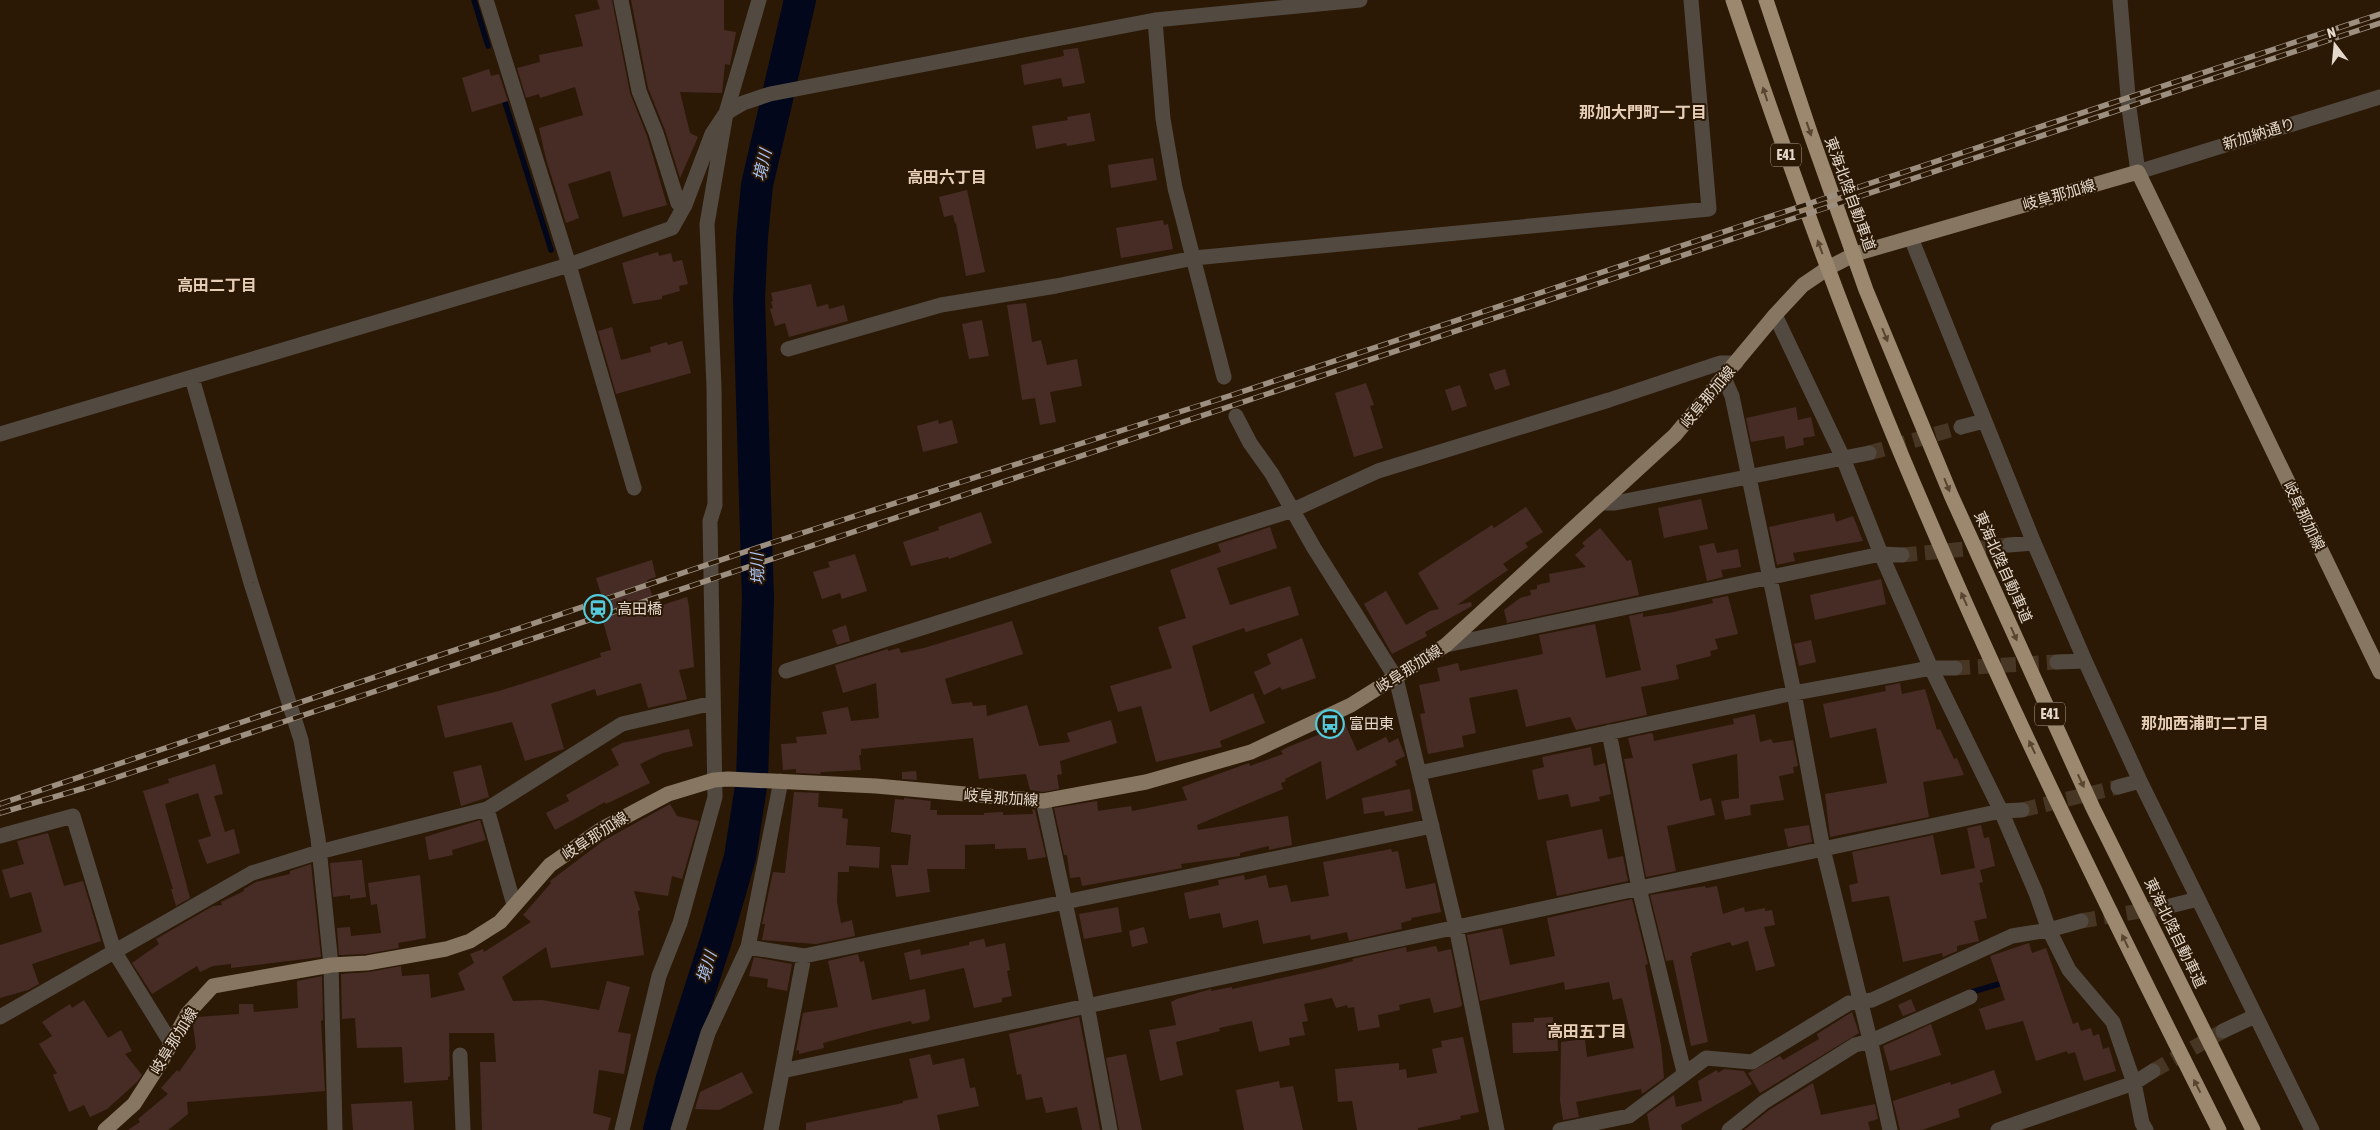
<svg xmlns="http://www.w3.org/2000/svg" width="2380" height="1130" viewBox="0 0 2380 1130" font-family="'Asap Condensed','Noto Sans JP',sans-serif">
  <rect width="100%" height="100%" fill="#2b1906"/>
  <g fill="none" stroke-linecap="round" stroke-linejoin="round">
    <path stroke="#02071b" stroke-width="5.5" d="M474 0 488 46
      M503 96 551 250
      M1968 993 2006 982"/>
    <path stroke="#02071b" stroke-width="32" d="M659 1130 672 1078 717 937 740 857 752 780 758 599 749 299 752 237 757 185 800 0"/>
  </g>
  <path fill="#472c26" d="M597 0H612L630 93 647 136 667 205 623 217 610 171 568 184 579 218 566 223 546 159 539 128 583 115 575 87 540 98 539 94 526 98 517 68 540 62 539 55 583 46 575 15 600 9Z
    M631 0H724V30L736 32 730 65 725 64 722 93 680 92 690 133 698 137 680 178 665 130 648 88Z
    M1078 48 1085 83 1063 87 1061 78 1024 85 1021 65 1064 56 1063 50Z
    M489 69 491 76 499 74 508 101 472 112 462 78Z
    M1090 113 1095 141 1067 146 1066 143 1036 149 1032 126 1068 120 1067 117Z
    M1153 158 1157 180 1111 188 1108 165Z
    M967 190 985 272 966 276 956 223 955 224 953 215 944 217 939 197Z
    M1163 220 1164 225 1168 224 1173 249 1121 258 1116 228Z
    M658 252 659 256 671 253 673 262 682 260 688 284 679 286 680 291 662 296V299L633 304 622 263Z
    M811 284 817 307 828 304 829 309 844 305 848 321 789 337 785 323 775 326 770 309 773 308 771 302 773 301 771 293Z
    M1026 303 1032 342 1041 340 1047 365 1077 359 1082 386 1050 392 1056 422 1040 425 1035 398 1022 400 1007 305Z
    M982 320 989 356 969 359 962 324Z
    M612 327 621 360 651 352 650 347 667 342 668 345 682 341 691 373 616 394 598 331Z
    M1505 369 1510 385 1495 390 1489 374Z
    M1366 383 1374 405 1370 406 1383 448 1354 457 1335 393Z
    M1460 385 1467 406 1452 411 1445 390Z
    M1796 407 1798 420 1811 417 1815 436 1803 438 1804 445 1786 449 1784 436 1751 442 1746 418Z
    M938 420 939 424 952 420 958 443 923 452 917 426Z
    M1701 499 1708 529 1664 538 1658 508Z
    M1526 507 1543 532 1525 543 1528 547 1503 564 1508 570 1457 605 1471 602 1472 606 1425 632 1427 636 1392 654 1364 604 1386 591 1406 625 1430 611 1439 609 1418 573 1492 525 1494 528Z
    M981 512 992 543 949 559 948 557 911 566 903 542 939 530 938 527Z
    M1834 513 1836 522 1853 516 1863 541 1793 553 1795 561 1777 565 1769 527Z
    M1270 527 1277 548 1217 568 1230 605 1290 586 1299 615 1246 632 1244 628 1192 646 1210 712 1253 693 1265 723 1220 741 1222 747 1156 762 1141 706 1118 712 1110 686 1172 668 1158 627 1186 618 1170 570 1221 552 1218 544Z
    M1600 528 1627 561 1631 560 1639 595 1507 623 1504 610 1520 598 1531 595 1530 590 1537 589V585L1550 582 1549 574 1586 567 1575 555 1585 546 1582 543Z
    M1714 543 1717 553 1738 549 1741 567 1721 570 1723 577 1707 581 1699 546Z
    M855 554 867 591 842 599 840 593 822 599 813 572 830 567 828 562Z
    M652 560 656 577 647 580 656 607 687 597 689 606 694 667 679 670 687 699 648 708 641 683 597 696 595 689 551 704 564 749 525 761 512 722 445 738 437 706 499 691 546 676 601 657 600 653 611 650 602 618 608 616 596 578Z
    M1881 579 1886 604 1815 620 1810 595Z
    M1728 596 1738 634 1715 639 1718 649 1710 651 1711 656 1676 665 1679 679 1641 687 1647 715 1576 730 1570 717 1526 727 1517 689 1469 698 1476 733 1462 736 1464 747 1428 754 1420 714 1425 713 1419 685 1440 681 1437 668 1458 663 1460 671 1543 654 1539 635 1595 624 1606 678 1641 670 1629 616 1643 613V617L1669 613 1713 603 1712 599Z
    M1012 621 1023 654 945 679 952 704 972 702 973 706 986 705 987 716 1027 705 1039 746 1070 742 1067 733 1111 720 1117 743 1060 761 1062 774 1057 775 1059 789 1043 792 1030 790 1026 774 979 779 973 738 861 749V755H859L861 770 821 772 820 774 796 773V769L783 770 781 744 797 743 796 737 827 734 822 712 848 707 851 721 879 718 876 683 843 693 835 665 888 649V651L899 648 901 653 924 648Z
    M846 625 850 641 837 645 832 630Z
    M1302 638 1316 678 1282 690 1280 687 1264 695 1254 672 1271 664 1267 654Z
    M1811 640 1816 662 1799 666 1794 644Z
    M1900 683 1902 694 1925 689 1937 730 1940 729 1954 759 1957 758 1964 775 1923 782 1929 817 1830 837 1825 794 1887 783 1876 728 1830 738 1823 704 1886 691 1885 686Z
    M1755 714 1760 742 1771 739 1773 743 1793 740 1798 766 1793 767 1794 773 1779 776 1784 800 1750 805 1751 815 1725 820 1721 801 1739 798 1737 754 1692 764 1700 801 1711 798 1715 815 1667 826 1676 871 1646 877 1624 759 1633 758 1628 738 1651 733 1653 734 1654 741 1734 724 1733 719Z
    M1345 724 1357 751 1386 737 1389 743 1398 738 1405 756 1395 761 1397 765 1326 800 1321 761 1285 779 1286 781 1281 783 1283 789 1197 825 1198 830 1288 816 1292 845 1269 850V846L1240 853V856L1181 864 1182 868 1082 886 1080 877 1070 878 1067 855H1064L1054 808 1097 801 1098 811 1131 806 1132 811 1187 800 1182 787 1249 763 1250 766 1283 754 1281 751 1288 747Z
    M689 729 693 746 663 753 640 764 650 783 606 804 605 802 555 830 546 813 569 801 566 795 619 765 611 749 622 743Z
    M1591 747 1594 766 1605 763 1611 794 1599 797 1600 801 1571 807 1568 794 1538 800 1532 770 1544 767 1542 757Z
    M215 764 223 794 214 796 225 832 234 829 240 853 207 864 198 840 211 836 198 793 165 804 190 898 176 906 171 889H173L143 791 169 783 168 779Z
    M481 765 489 797 461 806 453 772Z
    M916 771 917 780 902 779V772Z
    M1410 789 1413 811 1385 816 1384 811 1364 814 1362 798Z
    M794 792 819 793 818 807 843 809 842 818 848 819 846 845 880 847 879 868 849 866V872H838L837 902 841 923 852 920 855 936 816 944 762 940 765 924H762L773 872 785 873Z
    M904 798 931 801 930 810H937V815H984V813L1003 812V815L1033 814 1032 809 1035 810 1046 857 1028 860 1026 848 995 849V844L965 845V869H927L930 892 896 897 891 865H908L911 835 891 832 895 799 904 800Z
    M670 804 677 816 699 821 682 879 672 876 668 896 634 891 640 910 638 911 644 955 551 968 546 947 502 977 513 1001 542 1000 599 1010 607 981 630 987 618 1032 631 1034 624 1074 599 1070 593 1113 611 1118 608 1130H482L480 1062H496L494 1033H449L450 1076 448 1077V1080L404 1083 402 1047 357 1048 355 1018 342 1019 341 974 369 972 401 966 402 976 429 974 431 998 465 990 458 973 474 963 470 954 483 949 484 952 531 922 523 915 551 883 550 881 603 841Z
    M480 820 486 840 452 850 453 855 429 860 425 837Z
    M1809 825 1812 842 1788 847 1784 829Z
    M1981 825 1984 838 1989 837 1995 866 1980 870 1983 882 1979 883 1987 918 1974 921 1979 941 1957 946V951L1943 957 1942 953 1903 962 1889 896 1852 902 1849 885 1858 883 1852 852 1933 835 1941 875 1975 868 1967 828Z
    M1602 829 1608 859 1623 856 1628 881 1557 896 1546 841Z
    M48 833 64 886 83 881 101 941 32 964 39 984 28 990 0 998V945L42 932 31 892 10 898 2 870 24 864 17 841Z
    M1391 849 1392 852 1398 851 1406 889 1435 883 1441 912 1411 918 1412 920 1401 923 1402 929 1349 941 1347 932 1311 940 1310 935 1263 944 1258 920 1223 928 1220 913 1189 919 1184 893 1219 885 1218 880 1244 875 1245 880 1266 875 1269 888 1287 885 1291 902 1329 896 1323 862Z
    M362 860 366 897 350 899V895L333 897 330 863Z
    M311 864 321 957 231 968V964L213 966 200 972 197 966 152 994 132 963 159 944 156 939 213 906 222 905 221 902 244 891V889L256 882 290 874V871Z
    M420 875 426 938 398 943 399 948 366 954 339 955 337 928 350 927 351 936 381 933 377 904 371 905 368 883Z
    M1705 886 1706 888 1717 886 1723 914 1744 907 1745 912 1765 908V911L1772 910 1775 925 1764 927 1775 966 1756 971 1748 941 1732 946 1730 942 1692 953V956H1690L1708 1042 1691 1046 1673 960 1666 961 1650 895Z
    M1632 899 1648 964 1645 965 1661 1045 1664 1078 1642 1094 1641 1089 1576 1102 1579 1117 1563 1120 1560 1100 1561 1042 1585 1039 1587 1057 1634 1048 1622 998 1613 1000 1609 982 1565 990 1564 982 1480 1001 1467 935 1502 928 1510 965 1555 956 1547 918Z
    M1118 907 1122 932 1084 939 1079 914Z
    M1144 927 1148 943 1132 947 1129 931Z
    M984 939 986 947 1005 943 1010 970 1007 971 1012 996 1002 998V1002L974 1008 964 968 910 980 904 953 920 949 921 955 969 945V942Z
    M2029 943 2032 953 2046 948 2073 1024 2078 1022 2081 1031 2091 1028 2093 1036 2099 1034 2103 1049 2109 1047 2116 1071 2084 1081 2075 1052 2068 1054 2067 1051 2036 1061 2023 1021 1986 1030 1979 1009 2005 1000 1990 956Z
    M1436 946 1438 952 1451 949 1462 1005 1460 1007 1434 1013 1430 998 1399 1005 1400 1010 1378 1015 1380 1027 1358 1031 1354 1007 1348 1008 1347 1005 1336 1008 1332 998 1304 1004 1308 1021 1302 1022 1305 1035 1289 1038 1290 1045 1259 1052 1252 1021 1219 1028 1220 1031 1176 1042 1183 1075 1160 1081 1149 1030 1176 1025 1171 1002 1177 999 1211 989V991L1232 987V989L1318 970 1353 961 1352 959 1406 947 1407 952Z
    M858 954 860 962 864 961 872 1000 925 989 930 1018 928 1021 912 1024 911 1021 872 1030 823 1043 824 1048 799 1054V1050L796 1051 803 1013 838 1007 828 961Z
    M754 957 792 964 787 991 767 987 768 979 749 976Z
    M322 976 323 1020 321 1021 325 1091 187 1102 188 1114 168 1130H128L140 1122 138 1119 168 1094 161 1088 177 1070 179 1072 196 1048 193 1024 197 1017 239 1014V1004H253L254 1012 298 1008 297 981Z
    M1911 999 1916 1011 1903 1016 1898 1005Z
    M84 1000 108 1038 121 1030 132 1051 125 1054 142 1075 137 1082 107 1109 90 1117 84 1105 69 1112 53 1075 57 1073 39 1044 52 1036 42 1022 70 1004 72 1008Z
    M1852 1012 1859 1033 1760 1093 1748 1073 1780 1056 1783 1060 1819 1039 1817 1034Z
    M1079 1017 1086 1052 1100 1130H1082L1077 1107 1046 1113 1042 1097 1026 1100 1021 1074 1017 1075 1009 1034Z
    M1553 1017V1022H1557L1558 1051 1513 1053 1512 1023 1534 1022V1018Z
    M1931 1024 1941 1055 1890 1071 1883 1046Z
    M1463 1037 1479 1112 1460 1116 1461 1119 1418 1128V1130H1357L1352 1101 1338 1102 1335 1069 1399 1063V1070L1406 1069 1407 1078 1437 1073 1432 1049 1442 1047 1441 1041Z
    M930 1054 933 1065 964 1058 970 1088 975 1087 979 1106 937 1115 940 1130H806V1123L903 1103V1101L918 1098 909 1059Z
    M1126 1054 1142 1130H1119L1106 1058Z
    M1724 1069 1744 1071 1752 1084 1681 1125 1682 1130H1650L1647 1114 1674 1095 1676 1107 1702 1101 1698 1081 1717 1070 1718 1073Z
    M1994 1070 2002 1093 1958 1109 1960 1117 1922 1130H1900L1893 1101 1950 1082 1951 1085Z
    M742 1072 753 1093 719 1110 695 1109 700 1092Z
    M1279 1081 1280 1088 1293 1086 1303 1130H1244L1236 1090Z
    M1813 1083 1821 1115 1875 1104 1878 1119 1868 1122 1870 1130H1744L1769 1110Z
    M412 1101 414 1130H353L351 1104Z"/>
  <g fill="none" stroke-linecap="round" stroke-linejoin="round">
    <path stroke="#473624" stroke-width="15" stroke-dasharray="15 8" stroke-linecap="butt" d="M1869 453 1961 427
      M1902 555 2009 545
      M1955 668 2057 662
      M2022 810 2118 787
      M2081 921 2170 906
      M2153 1071 2223 1031"/>
    <path stroke="#524a40" stroke-width="15" d="M486 0 569 265 634 488
      M621 0 639 91 656 133 678 203 685 205
      M2120 0 2129 108 2138 172 2380 97
      M1155 20 1163 119 1175 188 1224 377
      M1911 238 2034 543 2085 661 2140 781 2312 1130
      M1775 315 1843 458 1881 554 1931 668 2001 811 2036 893 2049 930 2069 970 2113 1022 2134 1083 2142 1123 2146 1130
      M788 349 941 305 1056 286 1194 258 1709 209 1691 0
      M192 378 251 583 301 740 318 838 331 965 335 1130
      M1724 378 1732 396 1794 693 1823 849 1872 1048 1890 1130
      M1236 416 1250 443 1272 474 1314 548 1396 678 1456 927 1497 1130
      M1961 427 1984 421
      M0 434 569 265 672 228 685 205 712 134 726 113 743 103 770 94 1155 20 1360 0
      M1600 503H1615L1869 453
      M2009 545 2034 543
      M1446 645 1881 554 1902 555
      M2057 662 2085 661
      M786 671 1293 510 1378 471 1609 400 1720 363H1736
      M1609 732 1639 888 1684 1072
      M1419 773 1794 693 1931 668H1955
      M2118 787 2140 781
      M1043 801 1085 994 1110 1130
      M487 809 514 905
      M0 836 73 816 114 951 171 1043
      M2170 906 2198 899
      M748 947 804 956 1432 826
      M0 1017 252 873 319 852 487 809 622 724 713 703
      M2223 1031 2255 1016
      M460 1055 463 1130
      M782 1071 2001 811 2022 810
      M622 1130 659 976 680 923 715 797 710 521 715 505 714 387 707 224 726 113 759 0
      M678 1130 708 1033 748 947 781 781
      M771 1130 804 956
      M1560 1130 1629 1116 1706 1058 1752 1062 1849 1003 1872 1000 2012 936 2049 930 2081 921
      M1729 1130 1764 1102 1855 1045 1871 1041 1970 997
      M1998 1130 2134 1083 2153 1071"/>
    <path stroke="#867662" stroke-width="15" d="M105 1130 134 1104 161 1062 188 1013 213 986 331 965 367 963 446 949 470 941 500 922 550 865 602 829 668 794 714 780 728 779 876 786 1043 801 1146 782 1251 752 1351 705 1446 645 1675 435 1775 315 1803 285 1828 268 1855 254 2138 172 2380 672"/>
    <path stroke="#9b886f" stroke-width="15" d="M1733 0C1792 174 1854 347 1927 515 2016 724 2117 927 2219 1130
      M1766 0 1810 132 1866 290 1951 495 2093 808 2253 1130"/>
    <defs>
      <path id="rail" d="M0 804 771 543 1229 396 2380 14
        M0 813 91 786 2380 23"/>
    </defs>
    <use href="#rail" stroke="#9d8f80" stroke-width="5.5"/>
    <use href="#rail" stroke="#2b1906" stroke-width="4" stroke-dasharray="11" stroke-linecap="butt"/>
  </g>
  <defs><path id="oneway-solid" d="M-6-.8H1V-3.2L6.5 0L1 3.2V.8H-6Z" transform="scale(1.25)"/></defs>
  <g fill="#584530">
    <use href="#oneway-solid" transform="translate(1765 94) rotate(-108)"/>
    <use href="#oneway-solid" transform="translate(1809 129) rotate(71)"/>
    <use href="#oneway-solid" transform="translate(1820 247) rotate(-110)"/>
    <use href="#oneway-solid" transform="translate(1885 335) rotate(68)"/>
    <use href="#oneway-solid" transform="translate(1947 485) rotate(68)"/>
    <use href="#oneway-solid" transform="translate(1964 599) rotate(-114)"/>
    <use href="#oneway-solid" transform="translate(2014 634) rotate(66)"/>
    <use href="#oneway-solid" transform="translate(2032 747) rotate(-115)"/>
    <use href="#oneway-solid" transform="translate(2081 781) rotate(65)"/>
    <use href="#oneway-solid" transform="translate(2125 941) rotate(-116)"/>
    <use href="#oneway-solid" transform="translate(2197 1086) rotate(-117)"/>
  </g>
  <defs>
    <symbol id="station-ring" viewBox="-11 -11 22 22"><circle r="9.5" fill="#2b1906" stroke="#53cbdc" stroke-width="1.5"/><path d="M-3-6H3Q5-6 5-4V2Q5 4 3 4L4.5 6H3L1.5 4h-3L-3 6H-4.5L-3 4Q-5 4-5 2V-4Q-5-6-3-6ZM-3.5-4v3h7v-3ZM-3.5 1v1.5H-2V1ZM2 1v1.5H3.5V1Z" fill="#53cbdc"/></symbol>
    <symbol id="bus-ring" viewBox="-11 -11 22 22"><circle r="9.5" fill="#2b1906" stroke="#53cbdc" stroke-width="1.5"/><path d="M-5-6H5V4H4V6H2V4H-2V6H-4V4H-5ZM-3.5-4V0h7V-4ZM-3.5 1.2v1.5H-2V1.2ZM2 1.2v1.5H3.5V1.2Z" fill="#53cbdc"/></symbol>
  </defs>
  <g fill-rule="evenodd">
    <use href="#station-ring" x="582" y="593" width="32" height="32"/>
    <use href="#bus-ring" x="1314" y="708" width="32" height="32"/>
  </g>
  <g text-anchor="middle" stroke-width="4" stroke-linejoin="round" paint-order="stroke">
    <g fill="#2b1906" stroke="#ad9f91" stroke-width="1">
      <rect x="1771" y="143.5" width="30" height="23" rx="4"/>
      <rect x="2035" y="702.5" width="30" height="23" rx="4"/>
    </g>
    <g font-size="14" font-weight="bold" fill="#e5d9cd">
      <text x="1786" y="160">E41</text>
      <text x="2050" y="719">E41</text>
    </g>
    <g font-size="15" fill="#e5d9cd" stroke="#2b1906">
      <text transform="translate(2259 134) rotate(-17)" y="5">新加納通り</text>
      <text transform="translate(1850 194) rotate(70)" y="5">東海北陸自動車道</text>
      <text transform="translate(2059 195) rotate(-16)" y="5">岐阜那加線</text>
      <text transform="translate(1708 397) rotate(-50)" y="5">岐阜那加線</text>
      <text transform="translate(2304 516) rotate(64)" y="5">岐阜那加線</text>
      <text transform="translate(2003 567) rotate(66)" y="5">東海北陸自動車道</text>
      <text transform="translate(1409 669) rotate(-33)" y="5">岐阜那加線</text>
      <text transform="translate(1001 798) rotate(4)" y="5">岐阜那加線</text>
      <text transform="translate(595 836) rotate(-33)" y="5">岐阜那加線</text>
      <text transform="translate(2175 933) rotate(64)" y="5">東海北陸自動車道</text>
      <text transform="translate(174 1041) rotate(-58)" y="5">岐阜那加線</text>
    </g>
    <g font-size="15" fill="#e5d9cd" stroke="#2b1906" text-anchor="start">
      <text x="617" y="614">高田橋</text>
      <text x="1349" y="729">富田東</text>
    </g>
    <g font-size="16" font-weight="bold" fill="#e7ceb7" stroke="#2b1906">
      <text x="1643" y="118">那加大門町一丁目</text>
      <text x="947" y="183">高田六丁目</text>
      <text x="217" y="291">高田二丁目</text>
      <text x="2205" y="729">那加西浦町二丁目</text>
      <text x="1587" y="1037">高田五丁目</text>
    </g>
    <g font-size="16" font-style="italic" fill="#abc5f7" stroke="#2b1906">
      <text transform="translate(762 165) rotate(-77)" y="6">境川</text>
      <text transform="translate(757 569) rotate(-92)" y="6">境川</text>
      <text transform="translate(706 967) rotate(-73)" y="6">境川</text>
    </g>
  </g>
  <g transform="translate(2335 45) rotate(344)" stroke="#2b1906" stroke-width="4" paint-order="stroke">
  <path d="M0-4L9 19L0 12L-9 19Z" fill="#e5d9cd"/>
  <text y="-8" font-size="14" font-weight="bold" text-anchor="middle" fill="#e5d9cd">N</text>
  </g>
</svg>
